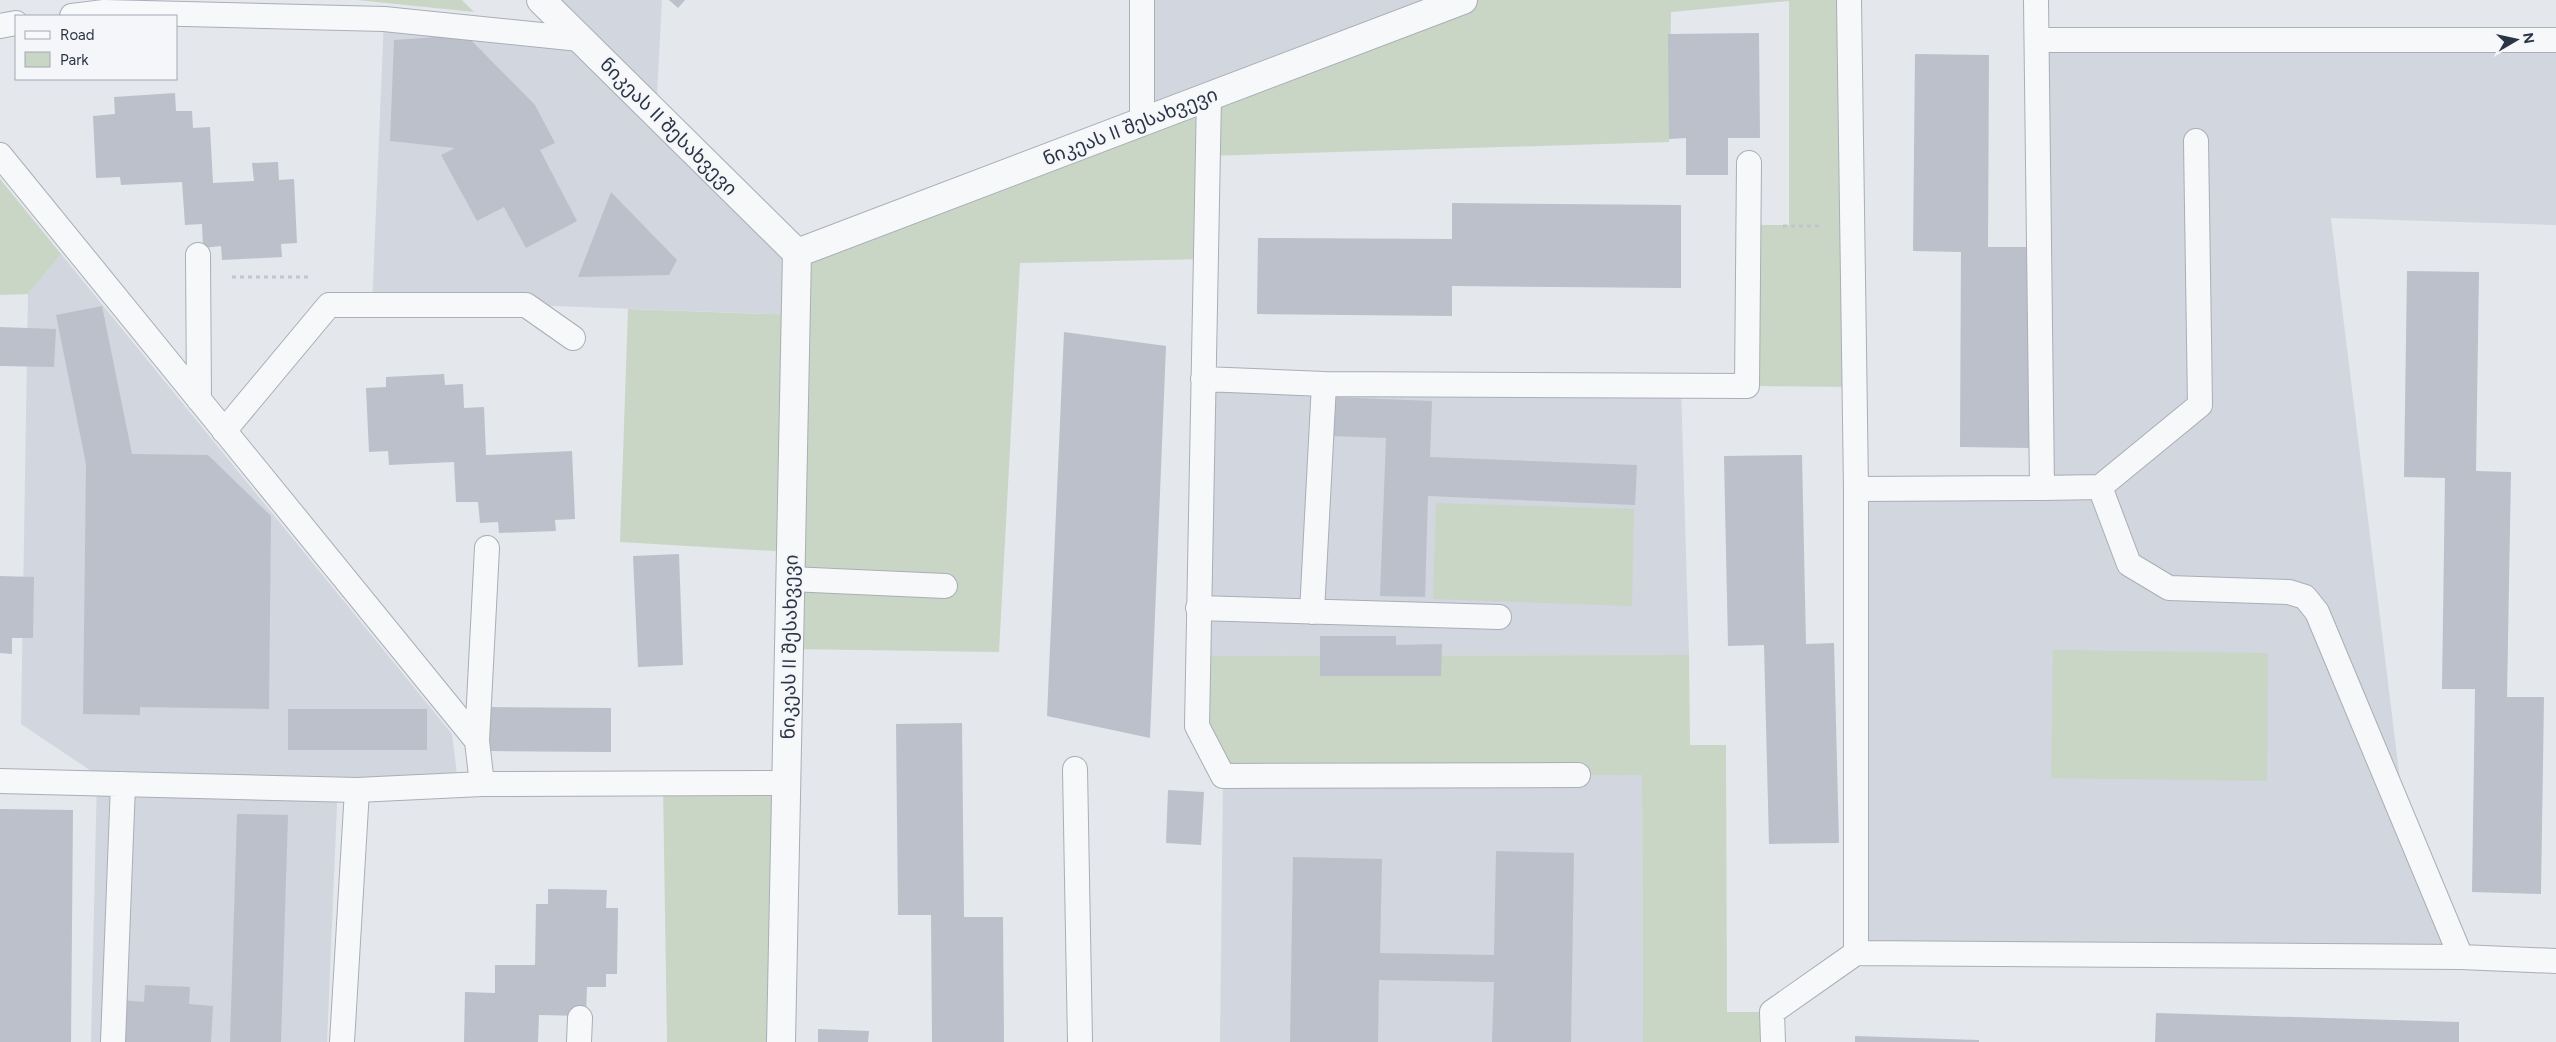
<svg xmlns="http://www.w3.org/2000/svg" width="2556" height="1042" viewBox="0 0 2556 1042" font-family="Figtree,'Noto Sans Georgian',sans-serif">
  <rect width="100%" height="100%" fill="#e4e7ec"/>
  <path fill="#d2d6de" d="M541 0H662L656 114 797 253 796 315 526 305 372 306 384 19 579 39Z
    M1142 0H1463L1142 122Z
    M2038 40H2556V225L2331 218 2405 821 2461 957 1856 953V489L2042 487Z
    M61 254 452 734 457 775 338 781 327 1042H91L97 775 21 724 28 294Z
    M1203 379 1681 386 1689 655 1197 656Z
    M1642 775 1643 1042H1220L1223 776Z"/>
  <path fill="#c9d6c5" d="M357 0H462L474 12Z
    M1463 0H1849L1854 387 1747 386 1749 225H1789V1L1671 12 1669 142 1208 156 1205 259 1020 263 999 652 789 649 790 552 620 542 628 309 795 315 797 253Z
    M0 179 61 254 28 294 0 295Z
    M1436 503 1634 509 1632 606 1433 599Z
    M2053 650 2268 653 2267 781 2051 778Z
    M1689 655 1690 745H1726L1727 1012H1772L1773 1042H1643L1642 775 1223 776 1197 726V656Z
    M786 783 781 1042H667L663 784Z"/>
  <path fill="#bbc0ca" d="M669 0H685L678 8Z
    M1759 33 1760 138H1728V175H1686V138L1669 139 1668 34Z
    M466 35 535 105 555 143 540 150 577 221 526 248 504 207 477 221 441 155 455 148 390 141 394 40Z
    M1915 54 1989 55 1988 247H2034L2032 448 1960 447 1961 252 1913 251Z
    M175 93 176 111H192L193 128 210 127 213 183 254 181 252 163 278 162 279 180 294 179 297 243 281 244 282 257 222 260 221 246 203 248 202 224 185 225 182 182 121 185 120 177 96 178 93 116 115 114 114 97Z
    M611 192 677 260 669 275 578 277Z
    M1452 203 1681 205V288L1452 286V316L1257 314 1258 238 1452 239Z
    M2407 271 2479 272 2476 471 2511 472 2507 697H2544L2541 894 2472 892 2475 689H2442L2445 478 2404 477Z
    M102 306 132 454 208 455 271 516 269 709 140 707V715L83 714 86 464 56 315Z
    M0 327 56 329 54 367 0 366Z
    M1064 332 1166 346 1150 738 1047 716Z
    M444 374 445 385 463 384 464 408 484 407 486 455 572 451 575 519 555 520 556 531 499 533 498 522 480 523 478 502H456L454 462 389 465 388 451 369 452 366 388 386 387V377Z
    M1334 397 1432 401 1430 457 1637 465 1635 505 1428 496 1425 597 1380 596 1386 438 1332 436Z
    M1802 455 1806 644 1834 643 1839 843 1769 844 1764 645 1728 646 1724 456Z
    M679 554 683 665 638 667 633 556Z
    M0 576 34 577 33 638H12V654L0 653Z
    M1320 636H1396V645L1442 644 1441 676H1320Z
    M489 707 611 708V752L490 751Z
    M288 709H427V750H288Z
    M962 723 964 917H1003L1004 1042H932L931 915H898L896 724Z
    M1168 790 1204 792 1201 845 1166 843Z
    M0 809 73 810 71 1042H0Z
    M237 814 288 815 281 1042H230Z
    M1496 851 1574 853 1571 1042H1492L1494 982 1379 980 1378 1042H1290L1293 857 1382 859 1380 953 1494 955Z
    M548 889 607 890 606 908H618L617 974H606V987H587L586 1016 539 1015 538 1042H464L465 992 495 993V965H535L536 904H548Z
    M145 985 190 987 189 1004 213 1006 211 1042H118L121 1000 144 1002Z
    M2156 1013 2459 1022V1042H2155Z
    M818 1029 869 1031 868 1042H818Z
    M1855 1036 1979 1040V1042H1855Z"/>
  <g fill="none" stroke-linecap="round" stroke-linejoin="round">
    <defs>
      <path id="service" d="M1142 0V122
        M1849 0 1856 489V953
        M72 16 104 12 384 19 580 39
        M0 26 16 23
        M2038 40H2556
        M1209 96 1197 726 1223 776 1578 775
        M0 155 477 741 482 784 786 783
        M198 255 199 400
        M1203 379 1324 384 1747 386 1749 163
        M224 431 329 305H526L573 338
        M2100 487 2200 405 2196 141
        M2042 488 2100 487 2129 564 2169 588 2289 592 2305 597 2317 612 2461 957
        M1856 489 2042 488 2036 0
        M790 579 945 586
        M1198 608 1499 617
        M1312 612 1324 384
        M477 741 487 548
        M1075 769 1080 1042
        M0 781 357 790 482 784
        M113 1042 123 784
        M342 1042 357 790
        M579 1042 580 1018
        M1773 1042 1772 1012 1856 953 2461 957 2556 961"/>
      <path id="minor" d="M541 0 797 253 781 1042
        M797 253 1463 0"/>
    </defs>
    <use href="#service" stroke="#a9aeb7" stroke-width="26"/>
    <use href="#minor" stroke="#a9aeb7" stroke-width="30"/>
    <path stroke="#c2c5cb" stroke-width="3" stroke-dasharray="4 4" stroke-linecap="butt" d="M1783 226H1819
      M232 277H308"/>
    <use href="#service" stroke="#f7f8fa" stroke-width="24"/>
    <use href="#minor" stroke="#f7f8fa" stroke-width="28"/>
  </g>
  <g text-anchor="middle" stroke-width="4" stroke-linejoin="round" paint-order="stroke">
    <g font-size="19" fill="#2b3445" stroke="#f4f6f9">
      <text transform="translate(669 126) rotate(45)" y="7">ნიკეას II შესახვევი</text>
      <text transform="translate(1130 126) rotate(-21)" y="7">ნიკეას II შესახვევი</text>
      <text transform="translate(789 647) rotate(-89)" y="7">ნიკეას II შესახვევი</text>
    </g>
  </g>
  <rect x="15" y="15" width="162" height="65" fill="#f4f6f9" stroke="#a4a8b1"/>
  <rect x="25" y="31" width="25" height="8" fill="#f7f8fa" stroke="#a4a8b1"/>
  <text x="60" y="40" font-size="15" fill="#2b3445">Road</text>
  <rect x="25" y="52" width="25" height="15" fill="#c9d6c5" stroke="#a4a8b1"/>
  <text x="60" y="65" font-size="15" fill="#2b3445">Park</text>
  <g transform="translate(2516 40) rotate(81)" stroke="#f4f6f9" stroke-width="4" paint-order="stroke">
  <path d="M0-4L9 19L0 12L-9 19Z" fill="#2b3445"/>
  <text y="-8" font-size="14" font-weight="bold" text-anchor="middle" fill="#2b3445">N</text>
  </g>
</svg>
